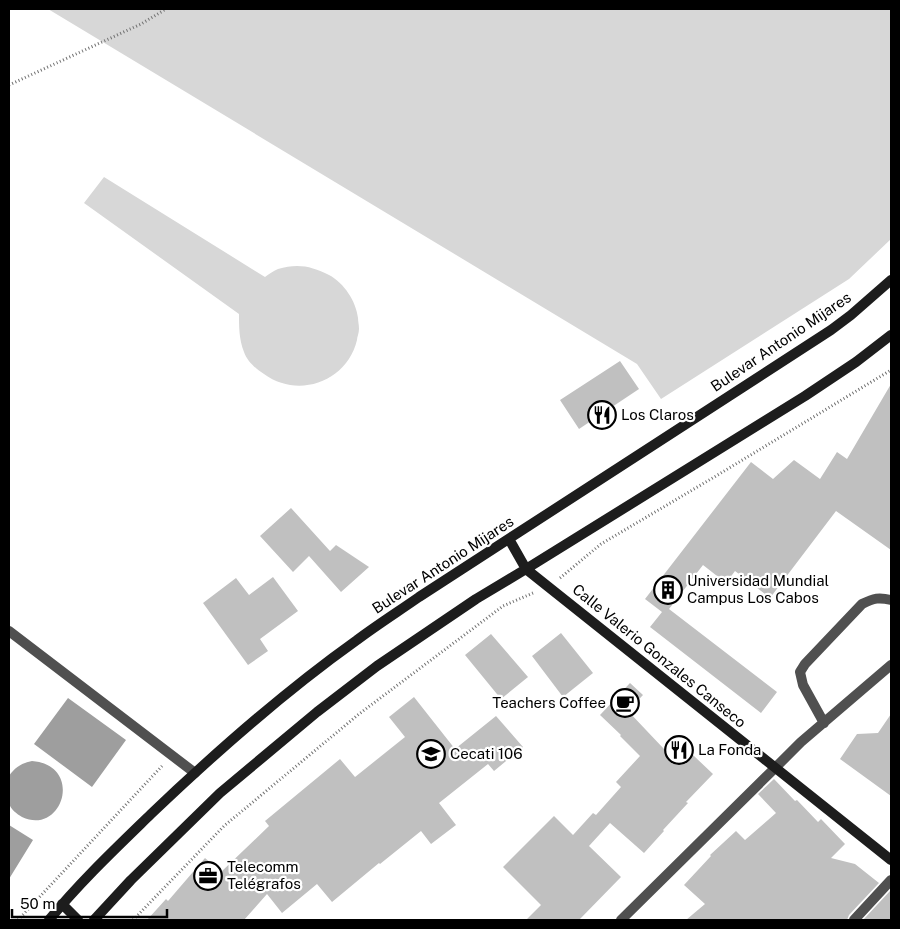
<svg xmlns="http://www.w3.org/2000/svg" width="900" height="929" viewBox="0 0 900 929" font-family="'Public Sans',sans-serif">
  <rect width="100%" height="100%" fill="#fff"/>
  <path fill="#d7d7d7" d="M48 9H891V239L849 279 661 399 637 364Z
    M104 177 265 277C269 274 273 271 278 269 297 263 312 266 329 275 344 283 356 301 358 318 358 321 359 325 359 329 359 333 357 337 357 340 347 382 298 399 264 374 256 369 247 361 244 352 239 339 239 327 239 314L84 203Z"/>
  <path fill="#9e9e9e" d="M68 698 126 740 92 787 34 744Z
    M32 761C84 765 63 836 22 817 17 814 10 809 9 803 7 795 9 785 9 776 15 767 22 763 32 761Z
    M9 825 33 840 9 879Z"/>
  <path fill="#c0c0c0" d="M620 361 639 389 579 429 560 400Z
    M891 384V550L836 511 770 598 735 571 726 583 703 565 669 609 777 692 761 713 650 627 662 612 645 599 751 462 773 479 794 460 820 479 837 452 847 459Z
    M291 508 330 551 336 545 369 567 341 592 309 556 293 572 260 536Z
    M273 577 298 611 260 639 268 651 248 665 203 603 236 578 249 595Z
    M561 633 593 673 563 697 532 656Z
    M491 634 528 677 501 699 465 655Z
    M630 683 643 695 628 711 664 749 675 738 713 774 686 802 688 803 663 830 664 831 644 853 610 823 589 846 621 877 579 920H526L541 905 503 867 554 816 573 835 593 813 596 815 621 787 616 782 640 756 620 736 621 735 600 715Z
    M414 697 455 749 496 716 523 747 494 771 488 764 439 803 456 825 431 844 421 831 380 864 379 863 332 902 317 884 282 913 267 894 244 920H147L166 899 168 901 205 858 221 872 269 826 265 821 340 759 355 777 405 737 389 717Z
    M891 714V796L840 759 857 734 878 733Z
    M774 779 795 801 797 800 818 822 821 819 845 844 831 858 855 864 879 883 849 915 847 920H686L705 904 684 885 711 856 710 855 736 831 745 840 776 813 758 794Z
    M890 891 891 892V920H863Z"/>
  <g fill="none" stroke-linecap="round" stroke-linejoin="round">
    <path stroke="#727272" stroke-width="3" stroke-dasharray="1 2.5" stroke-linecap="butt" d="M9 85 141 24 166 9
      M560 578 601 544 716 476 891 370
      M18 920 162 766
      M133 920 224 826 359 714 503 606 533 593"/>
    <path stroke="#505050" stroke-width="10" d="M824 723 803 685 800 672 805 664 862 604C874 598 879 597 891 600
      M775 768 801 742 891 665"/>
    <path stroke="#505050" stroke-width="10" d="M9 631 195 773
      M621 920 775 768
      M854 920 891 880"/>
    <path stroke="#1d1d1d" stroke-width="10" d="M509 539 526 569 891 860
      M62 904 78 920
      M49 920C80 882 116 848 151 814 216 752 284 692 357 640 377 625 399 611 419 597L831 330 851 315 891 280
      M94 920 131 880 220 793 317 712 377 666 476 599 526 569 805 396 856 362 891 335"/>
  </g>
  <defs>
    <symbol id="restaurant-ring" viewBox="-11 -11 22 22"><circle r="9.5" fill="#fff" stroke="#000" stroke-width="1.5"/><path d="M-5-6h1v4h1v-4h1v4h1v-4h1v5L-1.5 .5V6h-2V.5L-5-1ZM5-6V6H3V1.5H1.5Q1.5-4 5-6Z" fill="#000"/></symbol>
    <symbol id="building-ring" viewBox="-11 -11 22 22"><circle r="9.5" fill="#fff" stroke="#000" stroke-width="1.5"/><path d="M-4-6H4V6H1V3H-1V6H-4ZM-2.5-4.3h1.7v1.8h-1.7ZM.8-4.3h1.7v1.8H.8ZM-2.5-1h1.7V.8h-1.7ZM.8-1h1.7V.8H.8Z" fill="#000"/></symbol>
    <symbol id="cafe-ring" viewBox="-11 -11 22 22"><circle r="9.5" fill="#fff" stroke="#000" stroke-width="1.5"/><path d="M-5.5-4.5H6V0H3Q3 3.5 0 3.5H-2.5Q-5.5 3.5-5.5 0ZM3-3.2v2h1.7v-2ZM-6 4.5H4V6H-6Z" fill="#000"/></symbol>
    <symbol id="university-ring" viewBox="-11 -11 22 22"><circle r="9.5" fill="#fff" stroke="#000" stroke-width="1.5"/><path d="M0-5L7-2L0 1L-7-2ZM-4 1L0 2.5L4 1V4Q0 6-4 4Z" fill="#000"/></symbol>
    <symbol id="office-ring" viewBox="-11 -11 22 22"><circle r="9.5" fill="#fff" stroke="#000" stroke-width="1.5"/><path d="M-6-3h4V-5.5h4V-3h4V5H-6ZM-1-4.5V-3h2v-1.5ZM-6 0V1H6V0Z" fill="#000"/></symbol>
  </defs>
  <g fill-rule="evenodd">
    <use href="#restaurant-ring" x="586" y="399" width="32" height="32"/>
    <use href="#building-ring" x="652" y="574" width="32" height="32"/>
    <use href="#cafe-ring" x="609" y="687" width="32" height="32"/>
    <use href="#restaurant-ring" x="663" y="734" width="32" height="32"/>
    <use href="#university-ring" x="415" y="738" width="32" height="32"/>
    <use href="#office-ring" x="192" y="860" width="32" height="32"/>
  </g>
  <g text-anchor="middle" stroke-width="4.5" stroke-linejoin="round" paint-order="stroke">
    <g font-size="15" fill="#000" stroke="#fff">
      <text transform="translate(781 342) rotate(-34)" y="5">Bulevar Antonio Mijares</text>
      <text transform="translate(443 565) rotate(-33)" y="5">Bulevar Antonio Mijares</text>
      <text transform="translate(659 656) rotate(39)" y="5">Calle Valerio Gonzales Canseco</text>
    </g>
    <g font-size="15" fill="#000" stroke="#fff" text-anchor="start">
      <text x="621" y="420">Los Claros</text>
      <text x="687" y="586">Universidad Mundial<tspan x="687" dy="17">Campus Los Cabos</tspan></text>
      <text x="606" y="708" text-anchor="end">Teachers Coffee</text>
      <text x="698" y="755">La Fonda</text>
      <text x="450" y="759">Cecati 106</text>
      <text x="227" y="872">Telecomm<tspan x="227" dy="17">Telégrafos</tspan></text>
    </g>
  </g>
  <rect width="900" height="929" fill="none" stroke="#000000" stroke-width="20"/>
  <path d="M12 909v8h155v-8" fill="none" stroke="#000000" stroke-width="2.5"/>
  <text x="20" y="909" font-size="15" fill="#000000" stroke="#ffffff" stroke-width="4" paint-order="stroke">50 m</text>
</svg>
